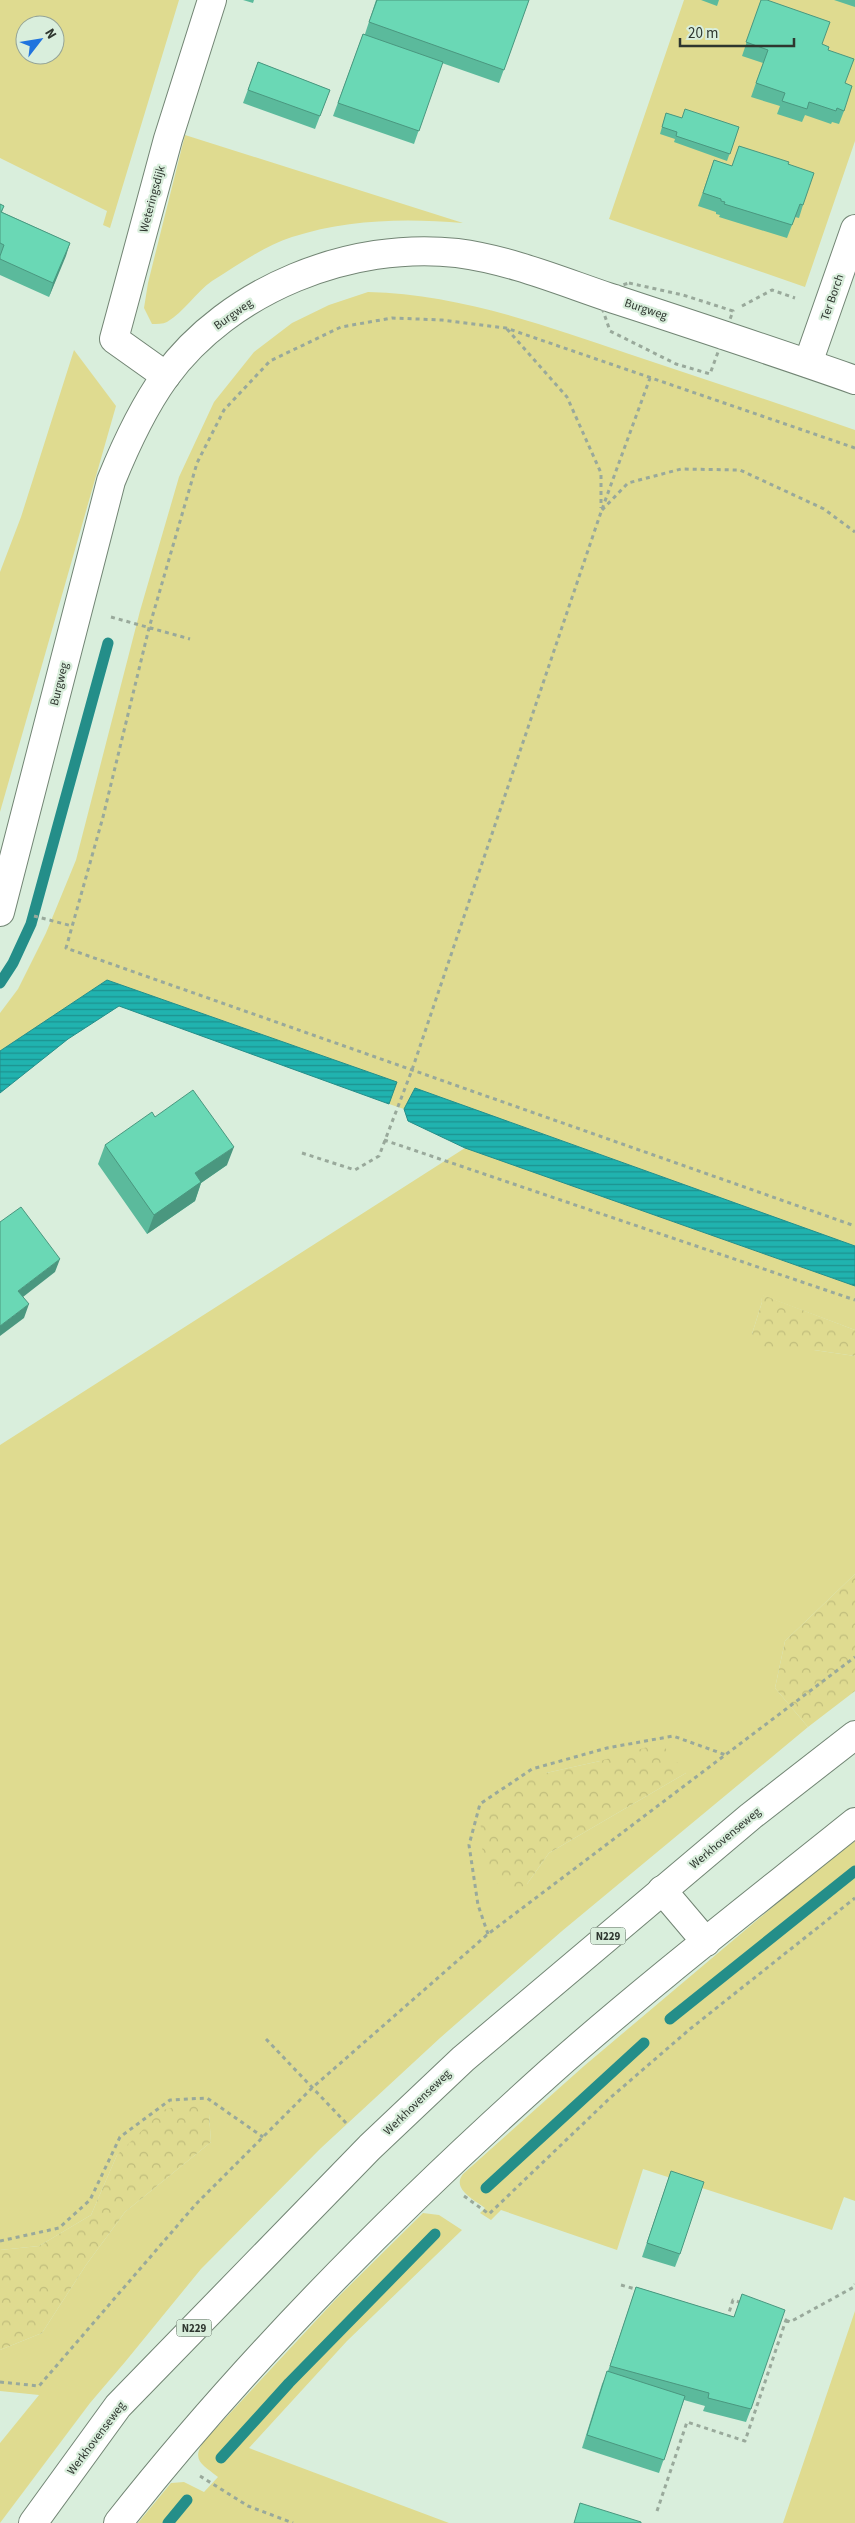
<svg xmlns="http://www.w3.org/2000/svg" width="855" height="2523" viewBox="0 0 855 2523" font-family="'Source Sans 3',sans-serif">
  <defs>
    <pattern id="forest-crowns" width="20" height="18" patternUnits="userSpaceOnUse" patternTransform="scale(1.25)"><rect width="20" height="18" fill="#dfdb90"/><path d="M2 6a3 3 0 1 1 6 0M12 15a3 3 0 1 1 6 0" fill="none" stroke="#c0bd7c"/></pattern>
    <pattern id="water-rules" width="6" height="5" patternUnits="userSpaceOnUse" patternTransform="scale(1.25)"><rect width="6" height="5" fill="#20b3af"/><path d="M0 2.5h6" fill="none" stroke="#1c928f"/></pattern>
  </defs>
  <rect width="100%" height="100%" fill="#d9eedc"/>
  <path fill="#dfdb90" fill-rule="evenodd" d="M0 0H179L110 228 103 225 107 211 0 158ZM25 25H55V55H25Z
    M684 0H855V141L805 287 609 219Z
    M185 135 463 223C407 218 347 219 292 237 264 246 238 265 212 281 196 292 184 312 167 322 163 324 157 324 152 324L144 308 148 283Z
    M368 292C458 294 544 325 629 354 704 379 780 404 855 430V1246L415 1088 404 1109 389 1104 396 1082 107 980 0 1051V1013L18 989 46 933 76 860 140 611 179 477 214 402 254 352 292 323 329 305Z
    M74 350 116 406 0 812V572L21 517Z
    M465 1148 855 1286V1330L761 1295 762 1302 752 1334 814 1350 855 1356V1574L785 1641 775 1688 808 1727 562 1931 440 2038 321 2148 201 2269 125 2362 90 2403 0 2523V2443L39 2395 0 2391V2350L42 2333 86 2265 125 2212 211 2142 209 2114 117 2155 91 2215 39 2246 0 2250V1445ZM600 1761 686 1773 549 1853 527 1884 546 1773Z
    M855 1841V2201L844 2197 832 2230 643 2169 617 2250 501 2210 491 2220 480 2213 485 2208C475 2200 451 2189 463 2174L584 2066 807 1878Z
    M423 2213 439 2215 462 2230 347 2341 249 2448 449 2523H138L171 2483 184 2482 204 2492 218 2477C202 2464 190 2460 205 2440L337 2298Z
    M855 2311V2523H783Z"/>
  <path fill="url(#forest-crowns)" d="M760 1294 855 1330V1356L814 1350 767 1349 752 1334 762 1302Z
    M855 1574V1691L808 1727 775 1688 785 1641Z
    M661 1743 686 1773 549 1853 527 1884 512 1893 502 1891 483 1858 480 1816 498 1796 513 1787 546 1773 600 1761Z
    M198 2101 209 2114 211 2142 125 2212 86 2265 42 2333 0 2350V2250L39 2246 91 2215 117 2155 163 2110Z"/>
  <path fill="url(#water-rules)" stroke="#248e89" d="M107 980 397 1082 389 1104 119 1006 68 1039 0 1093V1051Z
    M415 1088 855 1246V1286L465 1148 408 1121 404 1109Z"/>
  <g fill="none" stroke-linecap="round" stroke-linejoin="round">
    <path stroke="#248e89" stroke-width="11" d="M0 983 13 963 31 924 108 643
      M670 2019 855 1871
      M486 2188 644 2043
      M221 2458 289 2383 435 2234
      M168 2523 187 2500"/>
    <defs>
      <path id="minor" d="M808 363 855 229
        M166 376 114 339 168 139 212 0
        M662 1890 706 1942
        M118 2523C247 2359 395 2211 550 2072 648 1985 753 1904 855 1822"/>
      <path id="major" d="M0 912 111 481C126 444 142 409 165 377 229 289 351 241 457 253 510 260 558 280 608 297 690 324 773 351 855 380
        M33 2523 118 2406 370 2147 463 2059 751 1816 855 1735"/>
    </defs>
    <use href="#minor" stroke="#728574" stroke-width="30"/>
    <use href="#major" stroke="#728574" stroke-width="30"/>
    <path stroke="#99a99b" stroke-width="3" stroke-dasharray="4 4" stroke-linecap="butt" d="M629 283 683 295 733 311 710 374 676 364 610 331 597 293Z
      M742 306 772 290 795 298
      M507 329 567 397 601 473V508
      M855 448 506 328 442 320 392 318 341 327 270 361 224 410 197 463 149 628 103 817 66 948 855 1226
      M602 510 628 483 681 469 740 470 824 509 855 532
      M111 617 190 639
      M34 916 72 926
      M384 1140 855 1300
      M302 1153 355 1170 379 1156 412 1070 601 512 650 378
      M488 1934 478 1905 469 1845 480 1804 532 1769 607 1748 673 1736 726 1755
      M266 2039 347 2124
      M464 2196 489 2214 610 2098 690 2029 855 1898
      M0 2241 59 2228 90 2200 120 2137 170 2100 207 2098 263 2137
      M621 2285 639 2290
      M727 2319 733 2300 742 2303
      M786 2320 790 2322 854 2287 855 2284
      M0 2382 39 2386 196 2204 312 2088 488 1934 855 1657
      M200 2476 248 2506 293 2523
      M657 2511 687 2422 745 2441 786 2320 778 2317"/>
    <use href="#minor" stroke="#fff" stroke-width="28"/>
    <use href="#major" stroke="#fff" stroke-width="28"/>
  </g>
  <path fill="#5bba9c" d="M243 0H254L253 3Z
    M376 0H529L499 83 442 63 414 144 333 116 363 34H365Z
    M701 0H719L717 6Z
    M761 0 822 44 828 50 845 83 844 111 839 124 832 122 831 124 805 115 802 122 777 114 780 106 751 97 763 63 742 56Z
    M834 0H855V7Z
    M258 62 330 90 315 129 243 103Z
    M666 113 682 118 739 127 727 161 674 142 675 139 660 134Z
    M739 146 789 164 803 205 799 218 795 217 787 238 719 217 720 215 716 214V212L698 206 714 160 732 166Z
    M0 204 4 206 2 212 70 243 49 297 0 275Z
    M155 1117 227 1165 201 1183 195 1201 147 1234 98 1164 105 1145Z
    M671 2171 680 2254 675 2267 642 2257Z
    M636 2287 734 2317 742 2294 751 2409 746 2422 703 2411 705 2406 684 2400 659 2473 582 2448 602 2384 608 2371Z"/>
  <path fill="#4a977f" d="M70 243 66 256 49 297 53 283Z
    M234 1147 227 1165 201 1183 195 1201 147 1234 154 1215 195 1173Z
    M60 1259 55 1272 14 1304 18 1291Z
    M29 1304 24 1318 0 1336V1326Z"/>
  <path fill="#6ad8b5" stroke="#4a977f" d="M377 0H529L504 70 369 22Z
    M761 0H767L830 22 822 44 829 47 828 50 854 59 845 83 852 86 844 111 837 108 836 111 809 102 807 109 782 101 785 93 756 83 768 50 746 42Z
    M363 34 443 62 419 131 338 103Z
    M258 62 330 90 320 116 248 90Z
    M685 109 739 127 730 154 676 136 677 132 662 127 666 113 682 118Z
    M739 146 789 162 788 164 814 173 803 205 800 204 792 225 724 204 725 202 721 201V199L703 193 714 160 732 166Z
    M0 204 4 206 1 212 70 243 53 283 0 259V256L4 245 0 243Z
    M193 1090 234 1147 195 1173 201 1182 154 1215 105 1145 152 1112 155 1117Z
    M21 1207 60 1259 18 1291 29 1304 0 1326V1222Z
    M671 2171 704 2182 680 2254 647 2243Z
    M636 2287 734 2317 742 2294 785 2310 751 2409 708 2398 709 2393 610 2366Z
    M607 2371 685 2396 664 2460 587 2435Z
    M580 2503 641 2522V2523H574Z"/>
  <g text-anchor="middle" stroke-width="4.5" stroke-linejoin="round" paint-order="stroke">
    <g fill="#d9eedc" stroke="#616d63" stroke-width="1">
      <rect x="590.5" y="1927.5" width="35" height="17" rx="4"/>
      <rect x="176.5" y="2319.5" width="35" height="17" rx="4"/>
    </g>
    <g font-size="11" font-weight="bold" fill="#2e362f">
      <text x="608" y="1940">N229</text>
      <text x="194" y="2332">N229</text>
    </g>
    <g font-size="12" fill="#2e362f" stroke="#d9eedc">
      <text transform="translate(152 199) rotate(-75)" y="4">Weteringsdijk</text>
      <text transform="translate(832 297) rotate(-71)" y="4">Ter Borch</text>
      <text transform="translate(646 309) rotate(18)" y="4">Burgweg</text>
      <text transform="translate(233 314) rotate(-35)" y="4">Burgweg</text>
      <text transform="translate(59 684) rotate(-76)" y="4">Burgweg</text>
      <text transform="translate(725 1838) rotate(-40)" y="4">Werkhovenseweg</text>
      <text transform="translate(417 2102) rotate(-44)" y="4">Werkhovenseweg</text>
      <text transform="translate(96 2438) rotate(-53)" y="4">Werkhovenseweg</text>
    </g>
  </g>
  <g transform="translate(40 40) rotate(59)"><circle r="24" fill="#d9eedc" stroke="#95a497"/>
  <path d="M0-4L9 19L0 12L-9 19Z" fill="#2074de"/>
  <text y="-8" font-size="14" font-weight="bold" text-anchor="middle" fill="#2e362f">N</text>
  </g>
  <path d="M680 38v8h114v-8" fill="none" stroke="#2e362f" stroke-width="2.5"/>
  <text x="688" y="38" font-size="15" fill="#2e362f" stroke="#d9eedc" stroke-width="4" paint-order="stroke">20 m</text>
</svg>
